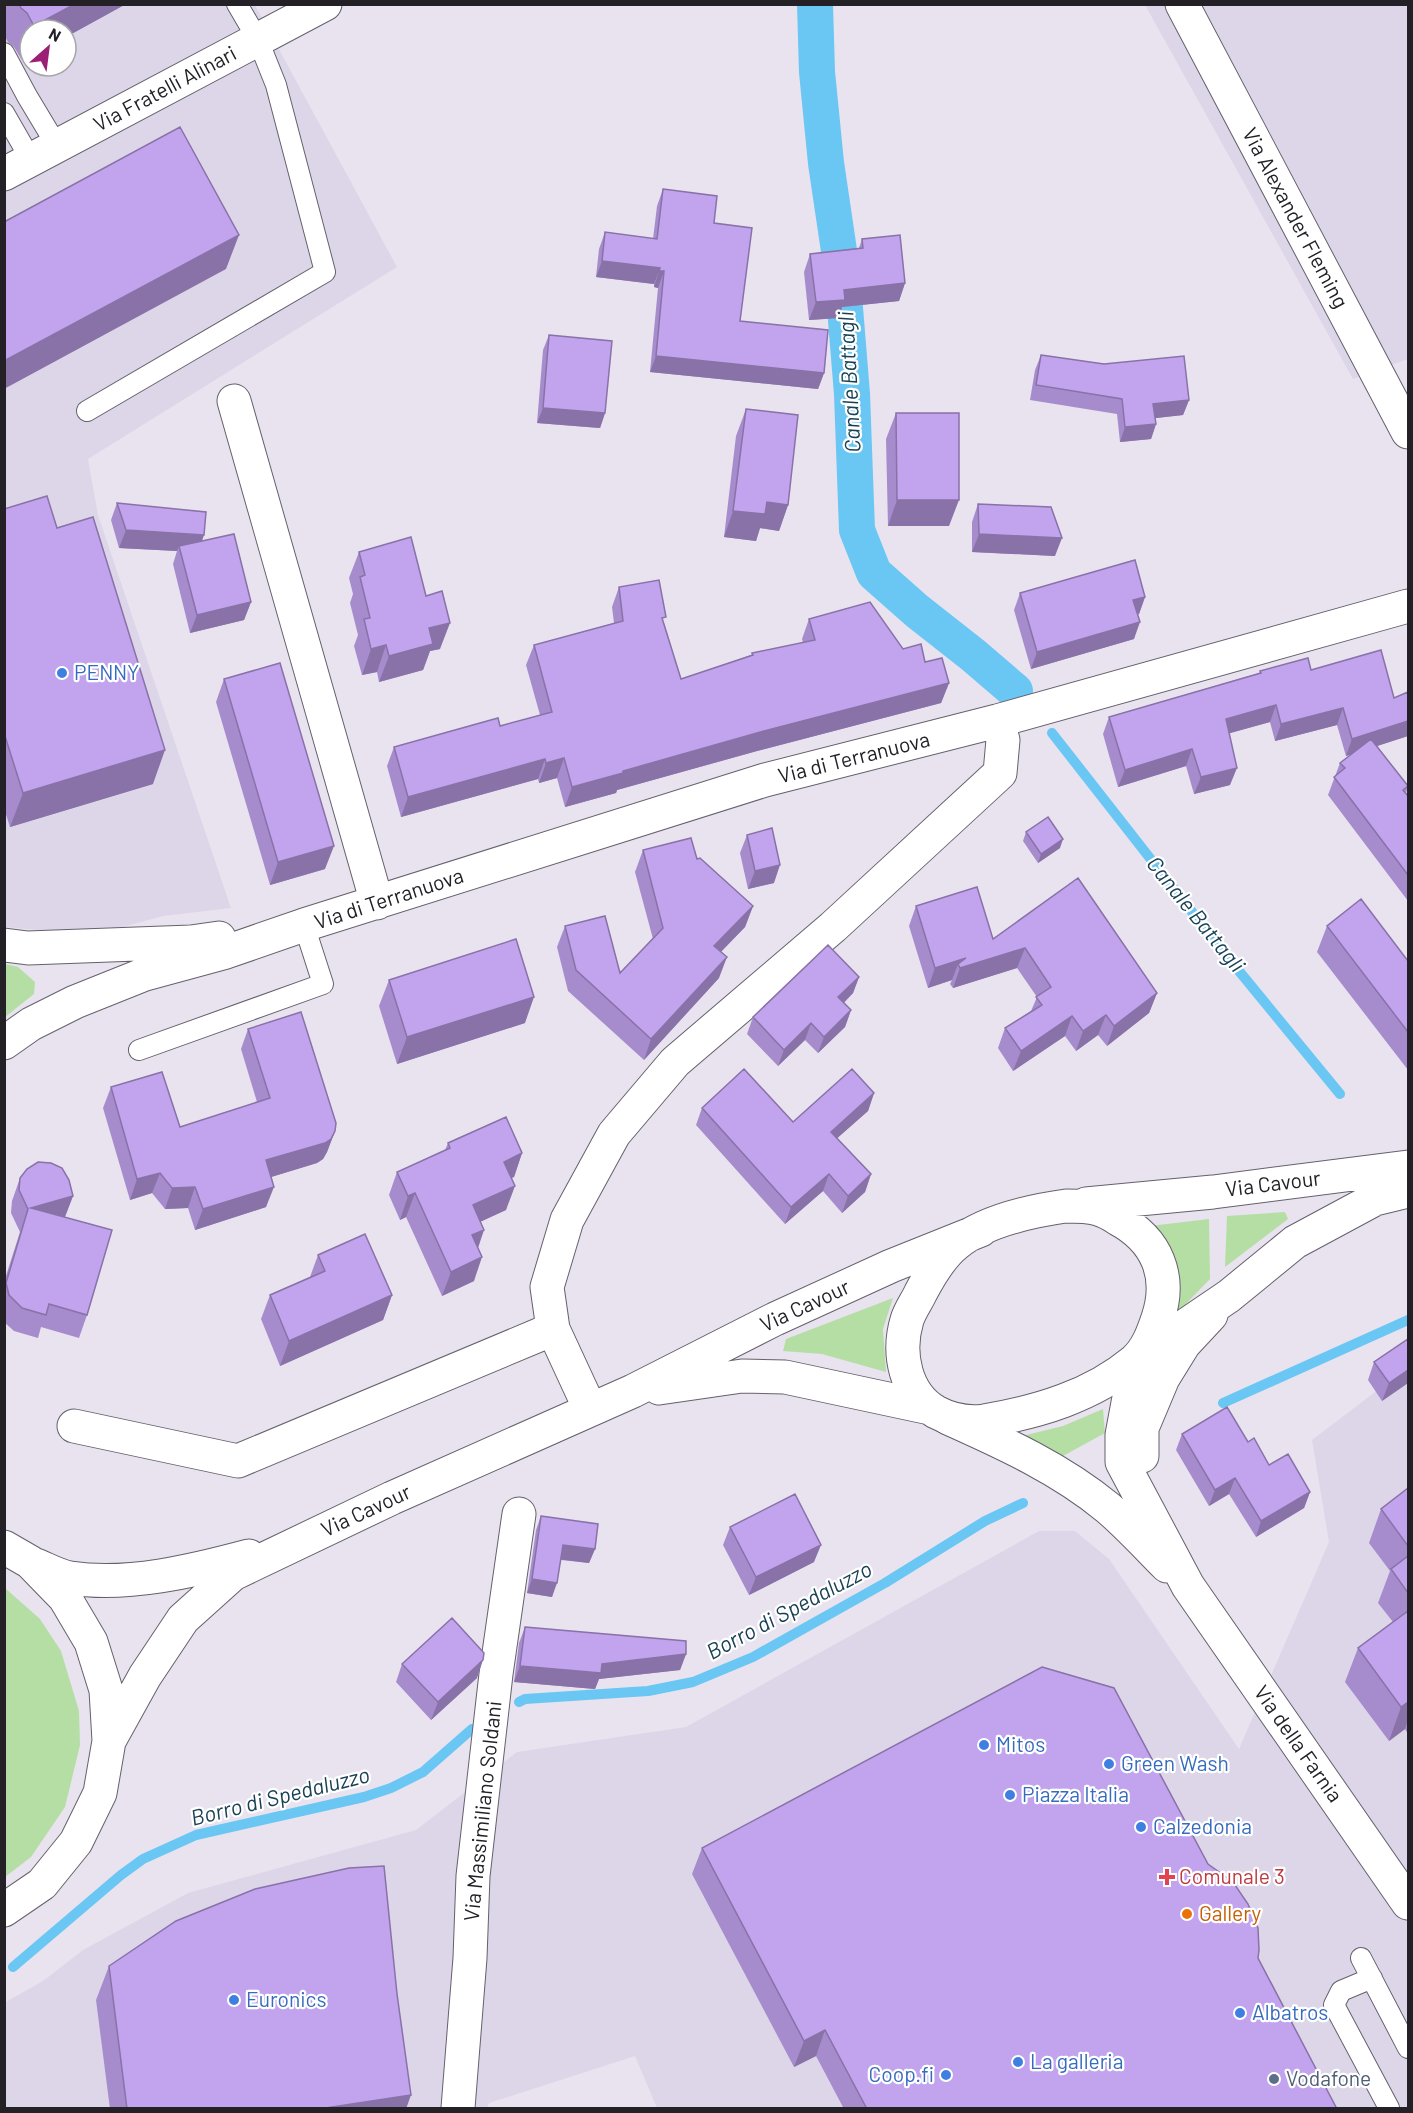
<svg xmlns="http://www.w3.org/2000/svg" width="1413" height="2113" viewBox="0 0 1413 2113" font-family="Barlow,sans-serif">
  <rect width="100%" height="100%" fill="#e8e3ef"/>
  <path fill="#ddd6e9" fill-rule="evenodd" d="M4 5H255L397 267 88 459 98 515 231 908 163 916 93 935 5 927ZM30 30H66V66H30Z
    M1145 5H1408V359L1353 379Z
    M1408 1367V2108H657L635 2056 489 2103 487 2108H5L4 2003 43 1981 83 1950 188 1893 416 1830 517 1752 686 1727 1039 1531H1075L1109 1559 1239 1749 1329 1542 1312 1440Z"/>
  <path fill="#b5dea4" d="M5 964 18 967 35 982 34 994 5 1017Z
    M1285 1212 1288 1219 1225 1267 1227 1216Z
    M1209 1219 1210 1279 1179 1311 1175 1310 1150 1226Z
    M893 1298 883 1329 886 1372 822 1354 783 1351 786 1339Z
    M1103 1409 1105 1433 1063 1456 1022 1436 1063 1426Z
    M5 1588 40 1619 61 1651 79 1711 80 1745 65 1807 31 1857 5 1877Z"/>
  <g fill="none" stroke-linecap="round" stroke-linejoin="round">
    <path stroke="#6ac6f3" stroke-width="10" d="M1052 733 1225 954 1340 1094
      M1223 1403 1408 1320
      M519 1702 525 1699 648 1691 693 1682 753 1657 885 1583 985 1521 1023 1503
      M13 1967 121 1875 143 1859 196 1835 364 1797 391 1788 423 1772 472 1729"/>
    <path stroke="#6ac6f3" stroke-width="36" d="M815 4 817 72 826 163 842 271 852 394 857 530 874 573 917 611 973 655 1015 691"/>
    <defs>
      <path id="service" d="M4 53 27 96 57 146
        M4 113 31 160
        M87 411 325 272 276 85 258 40 237 4
        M139 1050 323 984 304 925
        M1361 1958 1408 2048
        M1372 1978 1341 1991 1334 2005 1389 2108"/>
      <path id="minor" d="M1182 4 1408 432
        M4 174 325 4
        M234 401 377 903
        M4 945 28 948 191 942 219 938
        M4 1043 31 1024 75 1002 145 974 226 952 304 925 765 780 997 721 1408 606
        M1136 1360 1122 1435V1462L1188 1586 1408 1903
        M590 1409 553 1329 547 1287 567 1220 614 1134 675 1062 833 927 1000 773 1003 740 997 721
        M948 1418C1004 1443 1061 1469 1108 1508 1129 1526 1148 1547 1167 1566
        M74 1426 238 1461 553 1329
        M1142 1456V1428L1163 1378 1184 1344 1211 1315
        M458 2108 470 1958 473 1876 496 1674 519 1514"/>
      <path id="primary" d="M1086 1204 1213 1192 1408 1167
        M1066 1206C1077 1206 1088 1206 1098 1209 1105 1211 1112 1215 1118 1219 1157 1240 1172 1276 1158 1318 1153 1333 1147 1350 1134 1361 1092 1396 1038 1412 984 1421 968 1423 951 1420 936 1412 905 1394 897 1353 907 1320 910 1310 917 1301 921 1292 930 1275 941 1256 956 1244 985 1221 1030 1211 1066 1206Z
        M1142 1355 1229 1296 1295 1242 1375 1199 1408 1191
        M659 1388 742 1376 785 1377 930 1408
        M4 1547 30 1562 65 1598 91 1642 106 1690 109 1741 100 1793 76 1842 42 1884 4 1910
        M36 1565C46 1569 58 1576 70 1578 127 1587 193 1571 249 1556
        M109 1741 145 1676 183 1619 233 1574 392 1498 633 1391 775 1319 891 1266 981 1230"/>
    </defs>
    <use href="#service" stroke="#65616c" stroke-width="22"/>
    <use href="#minor" stroke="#65616c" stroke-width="35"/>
    <use href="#primary" stroke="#65616c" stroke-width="35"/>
    <use href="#service" stroke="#fff" stroke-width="20"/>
    <use href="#minor" stroke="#fff" stroke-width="33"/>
    <use href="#primary" stroke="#fff" stroke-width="33"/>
  </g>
  <path fill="#a78ccd" d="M4 4H126L66 37V30H30V56L22 60 14 47 8 42 4 35Z
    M663 189 714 223 740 321 824 373 818 389 650 372 658 288 654 287V284L596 277 599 249 605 232 653 239 657 206Z
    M862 239 905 283 899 301 842 307 839 318 809 320 804 272 810 254 859 248Z
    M549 335 605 413 600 428 537 423 543 350Z
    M1041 355 1189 400 1183 415 1155 418 1156 424 1151 439 1120 442 1117 414 1030 400 1035 370Z
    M746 409 788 505 779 531 760 528 756 541 724 537 736 436Z
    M896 413 949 526H888L886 439Z
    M117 503 202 541 251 602 244 620 190 633 173 564 177 551 119 548 111 520Z
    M978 504 1055 556 972 552V522Z
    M4 509 153 784 10 827 4 808Z
    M359 552 440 649 430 651 423 670 379 682 377 672 362 675 354 646 358 635 350 603 353 594 349 578Z
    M619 587 664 623 681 679 751 655 752 653 803 643 802 639 809 619 903 649 925 662 949 683 941 703 757 751 617 790 616 793 565 807 557 778 539 783 538 779 401 817 387 766 394 747 500 726 540 715 526 665 534 645 614 623 612 607Z
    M1020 593 1145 597 1139 614H1137L1134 639 1031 669 1014 610Z
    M1311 670 1394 698 1408 692V736L1377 746 1408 786 1406 793 1408 796V901L1328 795 1340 763 1352 754 1346 756 1337 725 1275 741 1270 722 1229 733 1230 785 1194 794 1186 766 1118 787 1103 734 1109 717 1259 673 1260 671Z
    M224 679 325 869 270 885 216 702Z
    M1026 832 1060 848 1038 863 1023 841Z
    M747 835 774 883 748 889 740 853Z
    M643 850 697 859 753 906 745 927 721 952 719 978 644 1060 568 991 557 947 565 926 620 973 653 939 635 872Z
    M1078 878 1157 993 1149 1013 1107 1046 1098 1035 1076 1051 1065 1036 1013 1071 998 1048 1005 1028 1031 1011 1037 997 1017 968 953 988 950 984 952 980 928 988 909 926 916 906 993 939Z
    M1327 926 1408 961V1070L1317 952Z
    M859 977 853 993 844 1003 851 1010 845 1027 818 1053 805 1040 778 1066 747 1034 753 1017Z
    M389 980 525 1023 397 1064 379 1006Z
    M248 1029 335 1131 327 1152 323 1159 317 1163 271 1177 266 1207 195 1230 188 1208 165 1209 152 1193 130 1200 103 1108 111 1087 180 1127 257 1102 241 1049Z
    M874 1093 868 1111 837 1138 871 1174 865 1192 842 1213 823 1191 785 1224 696 1125 702 1108 793 1122Z
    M448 1143 522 1153 514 1177 511 1178 506 1210 481 1221 474 1281 442 1296 406 1217 400 1220 389 1195 397 1172 445 1150Z
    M20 1178 73 1196 65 1217 87 1315 79 1338 41 1327 38 1338 14 1331 4 1322V1282L20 1232 11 1213 12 1201Z
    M318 1255 392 1295 383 1320 280 1366 261 1319 270 1295 310 1277Z
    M1408 1339V1383L1382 1401 1368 1380 1374 1362Z
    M1182 1434 1248 1442 1269 1465 1310 1492 1304 1508 1256 1537 1229 1494 1209 1506 1176 1450Z
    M1408 1488V1734L1405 1729 1389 1741 1345 1682 1358 1648 1393 1622 1378 1603 1390 1571 1369 1543 1381 1509Z
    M541 1516 595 1549 589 1563 561 1560 552 1597 527 1593 536 1530Z
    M730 1527 814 1562 749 1595 723 1545Z
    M525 1627 686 1654 680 1670 599 1679 595 1689 514 1682 519 1643Z
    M402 1664 477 1678 431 1720 396 1682Z
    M702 1848 1258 1958 1337 2109H844L816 2056 794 2067 692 1874Z
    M109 1966 406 2109H110L96 2000Z"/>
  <path fill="#8872a7" d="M75 4H126L66 37V30H33L34 26Z
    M30 37V56L22 60Z
    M239 235 226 269 4 389V361Z
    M602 261 660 268 654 284 596 277Z
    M659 271H664L658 288 654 287Z
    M905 283 899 301 842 307 839 318 809 320 816 302 844 290Z
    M656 356 824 373 818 389 650 372Z
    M1189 400 1183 415 1148 419 1153 404Z
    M543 408 605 413 600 428 537 423Z
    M1156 424 1151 439 1120 442 1125 427Z
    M897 500H959L949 526H888Z
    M767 502 788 505 779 531 760 528 756 541 724 537 733 511Z
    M126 530 204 535 198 553 179 546 177 551 119 548Z
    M979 534 1062 538 1055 556 972 552Z
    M1145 597 1139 614 1127 617 1133 600Z
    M251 602 244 620 190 633 197 615Z
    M1140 622 1134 639 1031 669 1037 652Z
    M450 623 440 649 430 651 423 670 379 682 389 656 429 628Z
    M386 645 377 672 362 675 371 649Z
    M949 683 941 703 757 751 617 790 616 793 565 807 572 787 623 771 764 731Z
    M1276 705 1270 722 1220 736 1226 719Z
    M1343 708 1337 725 1275 741 1281 724Z
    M1408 721V736L1346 756 1352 739Z
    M1192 749 1186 766 1118 787 1125 770Z
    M165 750 153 784 10 827 23 793Z
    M564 758 557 778 539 783 546 763Z
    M545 759 538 779 401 817 408 797Z
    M1237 768 1230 785 1194 794 1201 777Z
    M1063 839 1060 848 1038 863 1041 854Z
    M334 846 325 869 270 885 278 862Z
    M780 865 774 883 748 889 755 871Z
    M753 906 745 927 706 967 714 946Z
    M1025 948 1017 968 953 988 960 968 958 964 952 980 928 988 935 968 966 958Z
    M727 957 719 978 644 1060 651 1039Z
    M859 977 853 993 832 1014 838 997Z
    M1157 993 1149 1013 1107 1046 1114 1026Z
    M534 997 525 1023 397 1064 407 1037Z
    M851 1010 845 1027 818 1053 824 1037Z
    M1106 1015 1098 1035 1076 1051 1083 1031Z
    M1072 1016 1065 1036 1013 1071 1021 1051Z
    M811 1023 805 1040 778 1066 784 1050Z
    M874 1093 868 1111 825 1149 831 1132Z
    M335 1131 327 1152 323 1159 317 1163 258 1181 266 1160Z
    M522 1153 514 1177 495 1185 504 1162Z
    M160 1173 152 1193 130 1200 137 1179Z
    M829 1174 823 1191 785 1224 791 1207Z
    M871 1174 865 1192 842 1213 848 1196Z
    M515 1186 506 1210 465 1229 473 1205Z
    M195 1187 188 1208 165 1209 172 1188Z
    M274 1187 266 1207 195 1230 203 1209Z
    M415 1193 406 1217 400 1220 408 1196Z
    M73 1196 64 1219 31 1208Z
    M484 1230 476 1254 472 1235Z
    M482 1257 474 1281 442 1296 451 1272Z
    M392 1295 383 1320 280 1366 289 1341Z
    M1408 1370V1383L1382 1401 1389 1383Z
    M1235 1478 1229 1494 1209 1506 1215 1490Z
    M1310 1492 1304 1508 1256 1537 1261 1521Z
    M563 1545 595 1549 589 1563 557 1559Z
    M821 1545 814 1562 749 1595 756 1577Z
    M532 1579 557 1583 552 1597 527 1593Z
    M686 1654 680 1670 599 1679 595 1689 514 1682 520 1666 602 1664Z
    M483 1660 477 1678 431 1720 438 1702Z
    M1408 1702V1719L1405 1729 1389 1741 1401 1707Z
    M825 2030 816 2056 794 2067 804 2041Z
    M411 2095 406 2109H319Z"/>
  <path fill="#c2a3ee" stroke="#8872a7" stroke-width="1.5" d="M19 4H75L34 26 27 13 21 8Z
    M180 127 239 235 4 361V222Z
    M663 189 717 196 714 223 752 228 740 321 828 330 824 373 656 356 664 271H659L660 268 602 261 605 232 657 239Z
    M900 235 905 283 844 290 845 300 816 302 810 254 863 248 862 239Z
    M549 335 612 341 605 413 543 408Z
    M1041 355 1104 364 1184 356 1189 400 1153 404 1156 424 1125 427 1122 399 1036 385Z
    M746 409 798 415 788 505 767 502 765 514 733 511Z
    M896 413H959V500H897Z
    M47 496 57 528 93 517 165 750 23 793 4 733V509Z
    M117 503 206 512 204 535 126 530Z
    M978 504 1051 507 1062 538 979 534Z
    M234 534 251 602 197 615 179 546Z
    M411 537 426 596 442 591 450 623 429 628 433 644 389 656 386 645 371 649 364 619 370 618 360 577 365 575 359 552Z
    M1135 560 1145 597 1133 600 1140 622 1037 652 1020 593Z
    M659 580 666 617 662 618 681 679 753 655 752 653 815 640 809 619 870 602 903 649 921 644 925 662 942 658 949 683 764 731 623 771V773L572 787 564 758 546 763 545 759 408 797 394 747 498 718 500 726 552 712 534 645 623 621 619 587Z
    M1381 650 1394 698 1408 692V721L1352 739 1343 708 1281 724 1276 705 1226 719 1237 768 1201 777 1192 749 1125 770 1109 717 1261 673 1260 671 1308 658 1311 670Z
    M280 663 334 846 278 862 224 679Z
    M1371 739 1408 786 1403 790 1408 796V875L1334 777 1345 768 1340 763Z
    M1048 817 1063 839 1041 854 1026 832Z
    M772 828 780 865 755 871 747 835Z
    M691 838 697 859 700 858 753 906 714 946 727 957 651 1039 576 970 565 926 605 916 620 973 663 928 643 850Z
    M1078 878 1157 993 1114 1026 1106 1015 1083 1031 1072 1016 1021 1051 1005 1028 1042 1005 1036 997 1051 987 1025 948 960 968 958 964 966 958 935 968 916 906 977 887 993 939Z
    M1361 899 1408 961V1032L1327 926Z
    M516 939 534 997 407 1037 389 980Z
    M828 945 859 977 838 997 851 1010 824 1037 811 1023 784 1050 753 1017Z
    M301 1012 336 1123 335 1131 331 1139 325 1143 266 1160 274 1187 203 1209 195 1187 172 1188 160 1173 137 1179 111 1087 162 1072 180 1127 270 1098 248 1029Z
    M744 1069 793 1122 852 1069 874 1093 831 1132 871 1174 848 1196 829 1174 791 1207 702 1108Z
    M506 1117 522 1153 504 1162 515 1186 473 1205 484 1230 472 1235 482 1257 451 1272 415 1193 408 1196 397 1172 450 1148 448 1143Z
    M38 1162 51 1163 62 1168 69 1180 73 1196 31 1208 112 1230 87 1315 49 1304 46 1315 22 1308 9 1295 6 1283 28 1209 19 1190 20 1178 27 1169Z
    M365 1234 392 1295 289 1341 270 1295 325 1271 318 1255Z
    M1408 1339V1370L1389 1383 1374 1362Z
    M1227 1407 1248 1442 1254 1438 1269 1465 1288 1454 1310 1492 1261 1521 1235 1478 1215 1490 1182 1434Z
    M1408 1488V1546L1381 1509Z
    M795 1494 821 1545 756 1577 730 1527Z
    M541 1516 598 1524 595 1549 563 1545 557 1583 532 1579Z
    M1408 1556V1593L1391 1569Z
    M1408 1611V1702L1401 1707 1358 1648Z
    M452 1618 484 1653 483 1660 438 1702 402 1664Z
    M525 1627 686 1641V1654L602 1664 601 1673 520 1666Z
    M1042 1667 1114 1688 1208 1864 1233 1882 1248 1904 1258 1928 1259 1950 1258 1958 1337 2109H867L825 2030 804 2041 702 1848Z
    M384 1866 397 1994 411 2095 319 2109H127L109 1966 176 1921 255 1889 349 1868Z"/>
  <g fill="#3f7fe0" stroke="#fff" stroke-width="2">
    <circle cx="62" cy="673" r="6"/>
    <circle cx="984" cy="1745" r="6"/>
    <circle cx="1109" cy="1764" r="6"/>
    <circle cx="1010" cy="1795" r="6"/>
    <circle cx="1141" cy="1827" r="6"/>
    <circle cx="234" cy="2000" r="6"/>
    <circle cx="1240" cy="2013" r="6"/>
    <circle cx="1018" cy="2062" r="6"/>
    <circle cx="946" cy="2075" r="6"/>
  </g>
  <path fill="#e0444e" stroke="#fff" stroke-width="2" d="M1164 1868h6v6h6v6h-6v6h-6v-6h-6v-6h6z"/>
  <circle fill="#e8710a" stroke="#fff" stroke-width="2" cx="1187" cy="1914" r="6"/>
  <circle fill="#5c6f8a" stroke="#fff" stroke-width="2" cx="1274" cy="2079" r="6"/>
  <g text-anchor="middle" stroke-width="4.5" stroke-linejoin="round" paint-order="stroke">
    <g font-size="21" fill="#232126" stroke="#fff">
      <text transform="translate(165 89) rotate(-28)" y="7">Via Fratelli Alinari</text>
      <text transform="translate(1295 218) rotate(62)" y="7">Via Alexander Fleming</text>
      <text transform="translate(854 758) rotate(-14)" y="7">Via di Terranuova</text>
      <text transform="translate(389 899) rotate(-18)" y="7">Via di Terranuova</text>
      <text transform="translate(1273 1184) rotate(-7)" y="7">Via Cavour</text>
      <text transform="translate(805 1306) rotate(-25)" y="7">Via Cavour</text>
      <text transform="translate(366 1511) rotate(-25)" y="7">Via Cavour</text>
      <text transform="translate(1298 1744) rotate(55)" y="7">Via della Farnia</text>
      <text transform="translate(483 1811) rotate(-84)" y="7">Via Massimiliano Soldani</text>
    </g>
    <g font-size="21" fill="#366cbe" stroke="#fff" text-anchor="start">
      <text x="74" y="680">PENNY</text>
      <text x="996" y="1752">Mitos</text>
      <text x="1121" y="1771">Green Wash</text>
      <text x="1022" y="1802">Piazza Italia</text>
      <text x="1153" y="1834">Calzedonia</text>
      <text x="246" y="2007">Euronics</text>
      <text x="1252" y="2020">Albatros</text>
      <text x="1030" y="2069">La galleria</text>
      <text x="934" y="2082" text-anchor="end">Coop.fi</text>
    </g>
    <g font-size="21" fill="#be3a42" stroke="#fff" text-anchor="start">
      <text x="1179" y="1884">Comunale 3</text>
    </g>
    <g font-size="21" fill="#c56008" stroke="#fff" text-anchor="start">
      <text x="1199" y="1921">Gallery</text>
    </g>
    <g font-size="21" fill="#4e5e75" stroke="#fff" text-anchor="start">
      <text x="1286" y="2086">Vodafone</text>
    </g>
    <g font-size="22" font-style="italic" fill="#194154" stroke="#fff">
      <text transform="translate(849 382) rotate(-93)" y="8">Canale Battagli</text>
      <text transform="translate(1196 914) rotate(51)" y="8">Canale Battagli</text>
      <text transform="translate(789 1610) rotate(-28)" y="8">Borro di Spedaluzzo</text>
      <text transform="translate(280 1796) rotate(-14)" y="8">Borro di Spedaluzzo</text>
    </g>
  </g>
  <rect width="1413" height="2113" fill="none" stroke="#232126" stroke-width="12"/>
  <g transform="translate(48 48) rotate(28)"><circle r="28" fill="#ffffff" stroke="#a7a6a8" stroke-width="1.5"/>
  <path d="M0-4.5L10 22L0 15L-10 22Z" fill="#9c1f76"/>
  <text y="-9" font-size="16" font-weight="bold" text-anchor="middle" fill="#232126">N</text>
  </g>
</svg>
